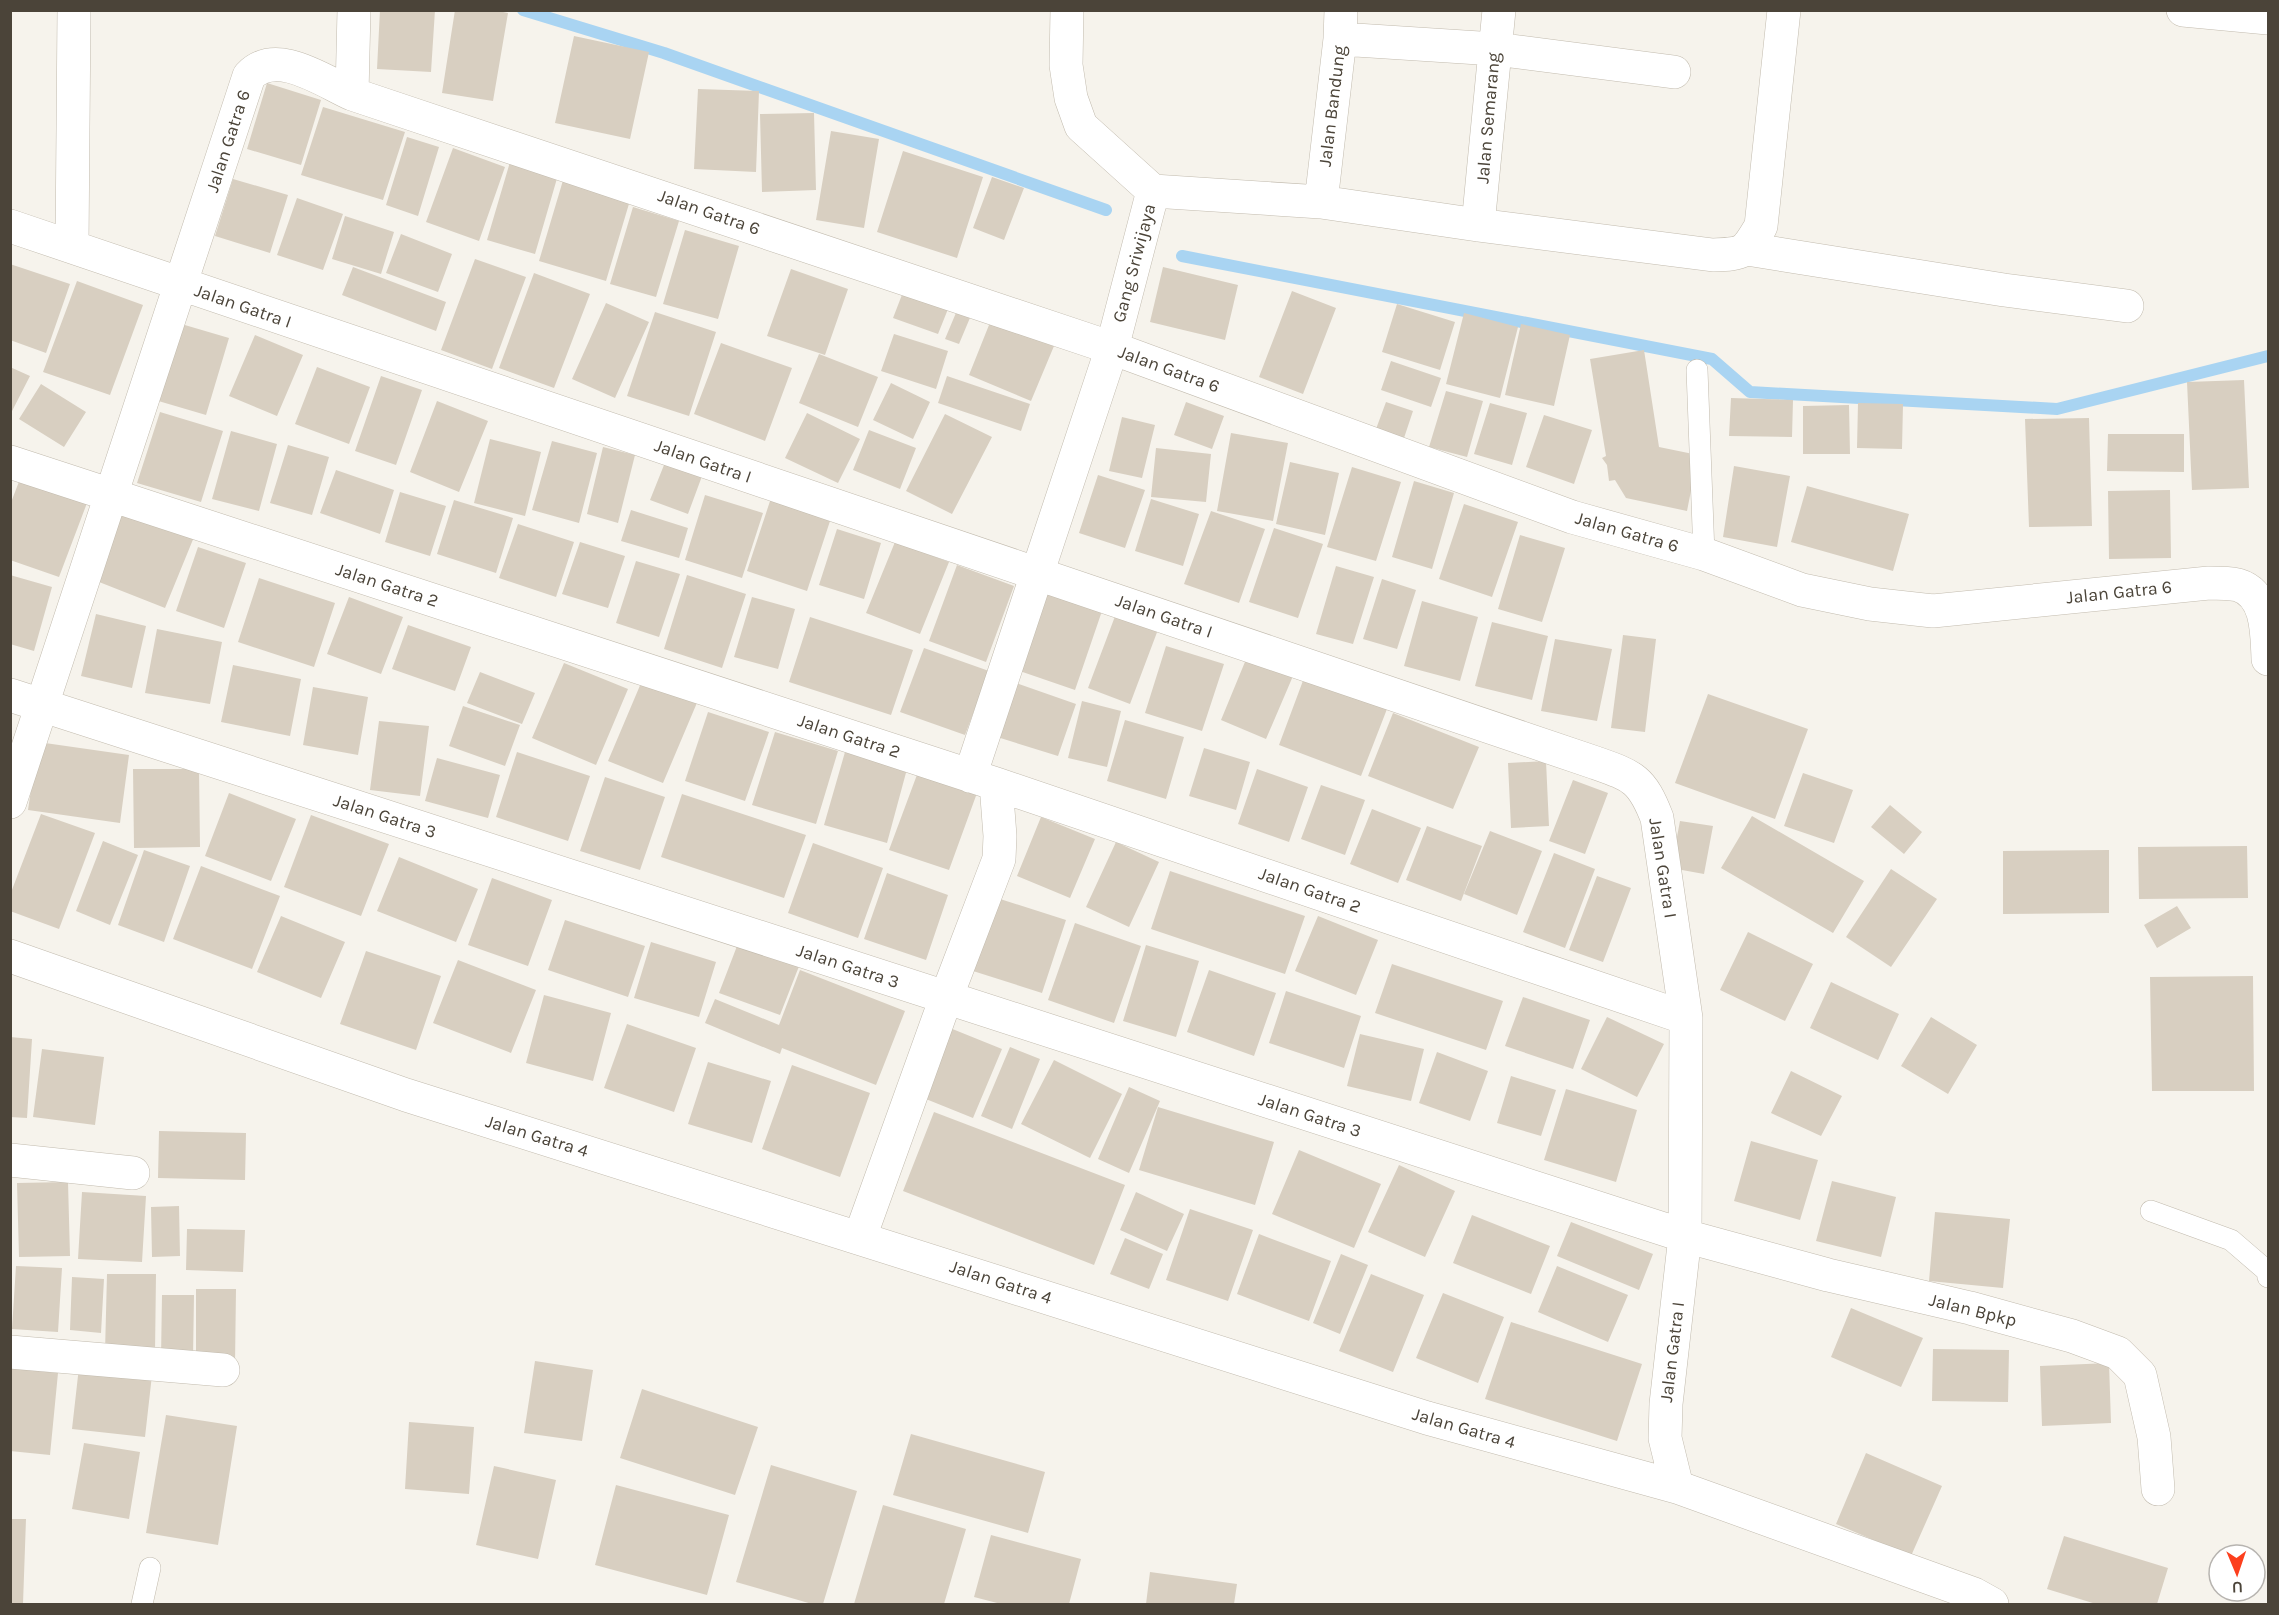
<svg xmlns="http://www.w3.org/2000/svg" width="2279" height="1615" viewBox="0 0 2279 1615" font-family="Karla,sans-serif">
  <rect width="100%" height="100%" fill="#f6f3ec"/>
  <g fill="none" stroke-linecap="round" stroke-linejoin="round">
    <path stroke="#a9d4f2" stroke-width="12" d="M523 10 664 53 1106 210
      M1182 256 1712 359 1750 392 2057 409 2268 356"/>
  </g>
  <path fill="#d8cfc1" d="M380 10H435L431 72 377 69Z
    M455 10H493L508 13 493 101 442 93Z
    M574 36 649 52 630 139 555 123Z
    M267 83 321 100 301 165 247 149Z
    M698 89 759 91 756 172 694 169Z
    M323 107 405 132 383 200 301 175Z
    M814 113 816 190 762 192 760 114Z
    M831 131 879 139 864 228 816 220Z
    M407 137 439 147 418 216 386 205Z
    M453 148 505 167 479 241 426 222Z
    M903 151 983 177 957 258 877 232Z
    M510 162 558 175 535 254 487 240Z
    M564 177 631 197 606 281 539 261Z
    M992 177 1024 188 1004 240 973 228Z
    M233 179 288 195 270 253 215 236Z
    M297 198 343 214 323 270 277 255Z
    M633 207 679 221 656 297 610 284Z
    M345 216 394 232 381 274 332 259Z
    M685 230 739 246 718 319 663 304Z
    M401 234 452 254 438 292 386 273Z
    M475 259 526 277 492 369 441 350Z
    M10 264 70 284 46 353 10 340Z
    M353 267 446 302 436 331 342 295Z
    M1163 267 1238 285 1225 340 1150 322Z
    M791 269 848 289 825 355 767 336Z
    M534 273 590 294 554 388 499 368Z
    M77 281 143 305 110 395 43 372Z
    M905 287 950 304 938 334 893 318Z
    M1292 291 1336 308 1303 394 1259 377Z
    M606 303 649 322 615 398 572 379Z
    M1397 304 1455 322 1440 370 1382 352Z
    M958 308 972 313 959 344 945 339Z
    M655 312 716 332 689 416 627 396Z
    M1464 313 1518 327 1500 398 1446 384Z
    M991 320 1054 346 1031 401 969 375Z
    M178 323 229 338 206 415 155 400Z
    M1521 324 1570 335 1554 406 1505 395Z
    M894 334 948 351 936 389 881 371Z
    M255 335 303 355 277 416 229 396Z
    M721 343 792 368 765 441 694 414Z
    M1644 350 1659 447 1698 455 1687 511 1626 498 1615 480 1609 481 1607 465 1602 458 1606 456 1590 359Z
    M819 354 878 377 858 427 799 403Z
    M1391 361 1441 378 1431 407 1381 390Z
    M10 367 30 376 10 415Z
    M317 367 370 387 349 444 295 424Z
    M381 376 422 390 396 465 355 451Z
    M947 376 1030 404 1021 431 938 403Z
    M2244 380 2249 488 2192 490 2187 382Z
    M891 383 930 402 913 439 873 420Z
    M41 384 86 412 64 447 19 419Z
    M1446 391 1483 401 1467 457 1429 447Z
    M1731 398 1793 400 1792 437 1729 436Z
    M437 401 488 421 459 492 410 472Z
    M1186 402 1224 416 1212 449 1174 435Z
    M1386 402 1413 411 1404 438 1376 429Z
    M1490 403 1527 413 1512 465 1474 454Z
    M1858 403 1903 404 1902 449 1857 448Z
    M1849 405 1850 454H1803V406Z
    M160 412 223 431 201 502 137 483Z
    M807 413 860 439 838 483 785 458Z
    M945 414 992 437 952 514 906 491Z
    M1544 415 1592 430 1574 484 1526 467Z
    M1122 417 1155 425 1142 478 1109 471Z
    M2089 418 2092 526 2029 527 2025 419Z
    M869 430 916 448 900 489 853 470Z
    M231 431 277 444 259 511 212 499Z
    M1231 433 1288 443 1273 521 1217 511Z
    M2108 434H2184V472L2107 471Z
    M490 439 541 452 525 516 474 503Z
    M552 441 597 453 579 523 532 510Z
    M288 445 329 457 312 515 270 503Z
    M603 447 635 455 618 523 587 514Z
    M1156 448 1211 454 1206 502 1151 497Z
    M668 455 705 468 688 514 650 500Z
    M1290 462 1339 473 1325 535 1276 524Z
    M1734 466 1790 476 1777 547 1723 537Z
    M1352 467 1401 482 1376 561 1327 547Z
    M336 470 394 490 380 534 320 513Z
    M1098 475 1145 490 1125 548 1079 533Z
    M20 479 87 503 59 577 10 560V505Z
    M1414 481 1454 493 1432 569 1392 557Z
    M1807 486 1909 514 1893 571 1791 542Z
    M2170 490 2171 558 2109 559 2108 491Z
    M400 492 446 506 430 556 385 542Z
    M705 495 763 513 742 578 685 560Z
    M771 498 831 518 807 591 747 571Z
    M1151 499 1199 514 1183 566 1135 551Z
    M454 500 513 518 496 573 437 554Z
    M1464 504 1518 522 1492 597 1439 579Z
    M123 508 194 537 165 608 94 580Z
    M631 510 688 528 679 558 621 541Z
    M1211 511 1265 529 1239 603 1184 584Z
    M518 524 574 542 556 597 499 578Z
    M1274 528 1323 544 1298 618 1249 602Z
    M837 529 881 543 864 599 819 585Z
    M1520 535 1565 548 1542 622 1498 609Z
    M580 542 625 556 608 608 562 594Z
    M895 542 949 562 920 634 866 613Z
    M198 547 246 563 224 628 176 611Z
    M636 561 680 574 659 637 616 623Z
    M957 565 1014 586 986 662 929 641Z
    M1336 566 1374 577 1353 644 1316 634Z
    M10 575 52 587 34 651 10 644Z
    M687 575 746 594 722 668 664 649Z
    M259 578 335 603 314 667 238 642Z
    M1382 579 1416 590 1397 649 1363 639Z
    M1038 590 1102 611 1075 690 1011 668Z
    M349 597 403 617 381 674 327 654Z
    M752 597 795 609 778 669 734 657Z
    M1422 601 1478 617 1460 681 1404 666Z
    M1117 611 1159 627 1130 704 1088 688Z
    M96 614 146 626 132 688 81 676Z
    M810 617 913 650 891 715 789 682Z
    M1492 622 1548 636 1532 700 1475 686Z
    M408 625 471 647 455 691 392 669Z
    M157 629 222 642 210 704 145 693Z
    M1623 635 1656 639 1645 732 1611 728Z
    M1555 639 1612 649 1597 721 1541 711Z
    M1166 646 1224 664 1202 731 1145 713Z
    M924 648 989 671 965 735 900 712Z
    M1247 657 1293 676 1266 739 1221 720Z
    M564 663 628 689 596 765 532 738Z
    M233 665 301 679 290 736 221 722Z
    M480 672 535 693 522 724 467 703Z
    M644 676 699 698 663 783 608 761Z
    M1304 678 1387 709 1361 776 1279 745Z
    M1013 682 1076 704 1058 756 994 736Z
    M313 687 368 697 358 755 303 745Z
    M1708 694 1808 729 1775 819 1675 783Z
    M1082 701 1121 711 1107 767 1068 758Z
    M463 706 520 725 505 766 449 746Z
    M708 712 769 732 745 801 685 781Z
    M1393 713 1479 747 1453 809 1368 776Z
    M1125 720 1184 737 1166 799 1107 781Z
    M379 721 429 726 420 796 370 790Z
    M775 732 838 751 816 824 752 805Z
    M38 742 129 755 120 823 28 810Z
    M1204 748 1250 762 1236 810 1189 796Z
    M517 752 590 776 568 841 496 817Z
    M845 752 907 769 887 843 824 825Z
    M437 758 500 775 488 818 425 801Z
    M1546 761 1549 826 1511 828 1508 763Z
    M133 769H199L200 847 134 848Z
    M1257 769 1308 787 1289 842 1238 824Z
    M918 772 977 793 949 870 889 850Z
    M1803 773 1853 790 1834 843 1784 826Z
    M605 777 665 797 640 870 580 851Z
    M1573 780 1608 793 1585 854 1549 841Z
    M1321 785 1365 800 1345 855 1301 839Z
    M229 793 296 819 271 881 205 856Z
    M682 794 806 835 784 898 661 857Z
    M1890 805 1922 832 1904 854 1871 827Z
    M1372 809 1421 828 1398 883 1350 864Z
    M41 814 95 833 59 929 10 911V895Z
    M311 815 389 844 361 916 284 887Z
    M1752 816 1864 881 1833 933 1721 868Z
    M1041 817 1095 839 1070 898 1017 876Z
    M1680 821 1713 826 1704 874 1671 868Z
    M1427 826 1482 846 1461 901 1406 880Z
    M1490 831 1542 851 1517 915 1464 894Z
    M103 841 138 855 110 925 76 911Z
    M1116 842 1159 862 1129 927 1086 907Z
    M813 843 883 868 858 938 788 913Z
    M2247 846 2248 898 2139 899 2138 847Z
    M144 850 190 866 164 942 118 925Z
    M2109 850V913L2003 914V851Z
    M1554 853 1595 869 1565 948 1523 932Z
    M399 857 478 889 456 942 377 911Z
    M201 866 280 896 252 969 173 939Z
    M1891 869 1937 899 1891 967 1846 937Z
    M1170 871 1305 916 1285 974 1151 929Z
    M887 873 948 895 926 960 864 939Z
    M1597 876 1631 888 1603 962 1569 950Z
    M492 878 552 900 528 966 468 945Z
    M997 898 1066 920 1042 993 973 971Z
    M2177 906 2191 928 2157 948 2144 925Z
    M281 916 345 942 321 998 257 972Z
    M1318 916 1378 940 1356 995 1295 971Z
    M565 920 645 946 628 997 548 970Z
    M1075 923 1141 946 1114 1023 1048 1000Z
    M1748 932 1813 964 1785 1021 1720 990Z
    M742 933 803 956 780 1015 719 993Z
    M651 942 716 962 699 1017 634 998Z
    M1146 945 1199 961 1176 1037 1123 1021Z
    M366 951 441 976 416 1050 340 1024Z
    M458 960 536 990 511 1053 433 1023Z
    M1392 964 1503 1001 1486 1050 1375 1013Z
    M800 970 905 1011 876 1085 782 1048 780 1054 705 1023 715 999 779 1025Z
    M1209 970 1276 993 1254 1056 1187 1032Z
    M2253 976 2254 1091H2152L2150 977Z
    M1831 982 1899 1014 1878 1060 1810 1028Z
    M1286 991 1361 1016 1344 1068 1269 1043Z
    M544 995 611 1013 593 1081 526 1063Z
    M1523 997 1590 1020 1573 1069 1505 1046Z
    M1607 1017 1664 1044 1637 1097 1581 1069Z
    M1931 1017 1977 1045 1948 1094 1901 1066Z
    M627 1024 696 1048 674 1112 604 1088Z
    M945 1026 1002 1049 973 1118 916 1095Z
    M1360 1034 1424 1049 1411 1101 1347 1086Z
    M10 1037 32 1039 27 1118 10 1117Z
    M1010 1047 1040 1059 1012 1129 981 1116Z
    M42 1049 104 1057 95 1125 33 1117Z
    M1437 1052 1488 1071 1470 1121 1419 1103Z
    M1054 1060 1122 1094 1090 1158 1021 1124Z
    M708 1062 771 1081 752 1143 688 1124Z
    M792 1065 870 1093 840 1177 762 1149Z
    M1791 1071 1842 1096 1821 1136 1771 1113Z
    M1511 1076 1556 1090 1541 1136 1497 1123Z
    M1129 1087 1160 1101 1129 1173 1098 1159Z
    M1566 1089 1637 1110 1616 1182 1544 1160Z
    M1158 1107 1274 1142 1255 1205 1139 1170Z
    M934 1112 1125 1185 1094 1265 903 1191Z
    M159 1131 246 1133 245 1180 158 1178Z
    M1751 1141 1818 1160 1800 1220 1734 1201Z
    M1299 1150 1381 1184 1354 1248 1272 1214Z
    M1399 1165 1455 1191 1425 1257 1368 1232Z
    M1832 1181 1896 1197 1881 1257 1816 1241Z
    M68 1182 70 1256 19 1257 17 1183Z
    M82 1192 146 1196 142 1262 78 1259Z
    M1136 1192 1184 1214 1167 1251 1120 1230Z
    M179 1206 180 1256 152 1257 151 1207Z
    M1190 1209 1253 1230 1228 1301 1166 1280Z
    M1935 1212 2010 1219 2003 1288 1929 1281Z
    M1472 1215 1550 1246 1531 1294 1453 1263Z
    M1571 1222 1653 1254 1639 1290 1557 1256Z
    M187 1229 245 1230 243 1272 186 1270Z
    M1259 1234 1331 1261 1309 1321 1237 1294Z
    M1125 1238 1163 1254 1149 1289 1110 1274Z
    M1341 1254 1368 1265 1340 1334 1313 1323Z
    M16 1266 62 1268 58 1332 12 1329Z
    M1557 1266 1628 1295 1608 1342 1538 1312Z
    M107 1274H156L155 1353 105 1352Z
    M1371 1274 1424 1295 1393 1372 1339 1351Z
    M72 1277 104 1279 101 1333 70 1330Z
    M196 1289H236L235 1364 196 1363Z
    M1443 1293 1504 1317 1478 1383 1416 1358Z
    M162 1295H194L193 1358H161Z
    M1851 1308 1923 1338 1901 1387 1831 1357Z
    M1511 1322 1642 1364 1617 1441 1485 1399Z
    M1933 1349 2009 1350 2008 1402 1932 1401Z
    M535 1361 593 1370 582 1441 524 1433Z
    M2109 1363 2111 1423 2042 1426 2040 1366Z
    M79 1367 152 1375 145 1437 72 1429Z
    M10 1368 58 1373 50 1455 10 1451Z
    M642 1389 758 1427 735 1495 620 1458Z
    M166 1415 237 1426 218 1545 146 1533Z
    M409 1422 474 1427 469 1494 405 1489Z
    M911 1434 1045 1472 1028 1533 893 1495Z
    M84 1443 140 1452 129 1519 72 1509Z
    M1866 1453 1942 1486 1911 1556 1836 1524Z
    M771 1465 857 1491 823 1604H812L736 1582Z
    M494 1466 556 1480 538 1559 476 1545Z
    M616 1485 729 1515 707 1595 595 1565Z
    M883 1505 966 1529 944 1604H854Z
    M10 1519H26L23 1604H10Z
    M991 1535 1081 1559 1069 1604H1001L974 1597Z
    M2064 1536 2168 1568 2157 1604H2096L2047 1589Z
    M1150 1572 1237 1584 1234 1604H1146Z"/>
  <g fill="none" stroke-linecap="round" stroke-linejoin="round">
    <defs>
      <path id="lane" d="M1697 370 1704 554
        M2151 1211 2231 1240 2267 1271 2268 1277
        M142 1604 150 1568"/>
      <path id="street" d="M2183 10 2268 18
        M1340 39 1495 49 1674 72
        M352 94 354 10
        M1153 191 1321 202 1478 225 1713 255C1745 254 1745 253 1761 226L1784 10
        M1321 202 1340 39 1341 10
        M1478 225 1499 10
        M10 226 1596 763C1633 776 1642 779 1657 818L1686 1018 1685 1236 1666 1404 1665 1438 1677 1487
        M72 246 74 10
        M1747 249 2004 290 2127 306
        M10 462 996 784 1686 1018
        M10 695 1685 1236 1828 1275 1970 1308 2072 1336 2118 1353 2140 1375 2154 1437 2158 1489
        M970 776 1112 348 1153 191 1081 126 1071 98 1066 65 1067 10
        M10 802 249 76C276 47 323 81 352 94L1112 348 1572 517 1704 554 1802 590 1870 604 1933 611 2209 583C2218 583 2229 583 2238 585 2268 594 2267 634 2268 659
        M10 956 406 1095 1427 1418 1677 1487 1974 1594 1992 1604
        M10 1160 133 1173
        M860 1237 946 998 999 859 1000 836 996 784
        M10 1352 223 1370"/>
    </defs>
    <use href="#lane" stroke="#c2bbae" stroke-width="22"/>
    <use href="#street" stroke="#c2bbae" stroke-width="34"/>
    <use href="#lane" stroke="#fff" stroke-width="21"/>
    <use href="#street" stroke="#fff" stroke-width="33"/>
  </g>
  <g text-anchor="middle" stroke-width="5" stroke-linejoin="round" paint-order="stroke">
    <g font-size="18" fill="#4b4439" stroke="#fff">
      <text transform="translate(1332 106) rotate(-83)" y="6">Jalan Bandung</text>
      <text transform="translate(1488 118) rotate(-85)" y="6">Jalan Semarang</text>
      <text transform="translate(228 141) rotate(-72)" y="6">Jalan Gatra 6</text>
      <text transform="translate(709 212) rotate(19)" y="6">Jalan Gatra 6</text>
      <text transform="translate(1134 263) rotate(-75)" y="6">Gang Sriwijaya</text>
      <text transform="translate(243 306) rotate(19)" y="6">Jalan Gatra I</text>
      <text transform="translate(1169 369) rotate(20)" y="6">Jalan Gatra 6</text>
      <text transform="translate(703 461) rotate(19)" y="6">Jalan Gatra I</text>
      <text transform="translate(1627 532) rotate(16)" y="6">Jalan Gatra 6</text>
      <text transform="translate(387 585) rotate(18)" y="6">Jalan Gatra 2</text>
      <text transform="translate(2119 592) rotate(-6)" y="6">Jalan Gatra 6</text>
      <text transform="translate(1164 616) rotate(19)" y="6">Jalan Gatra I</text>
      <text transform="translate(849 736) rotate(18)" y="6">Jalan Gatra 2</text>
      <text transform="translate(385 816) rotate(18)" y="6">Jalan Gatra 3</text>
      <text transform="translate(1663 868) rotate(81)" y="6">Jalan Gatra I</text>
      <text transform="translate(1310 890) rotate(19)" y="6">Jalan Gatra 2</text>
      <text transform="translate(848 966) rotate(18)" y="6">Jalan Gatra 3</text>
      <text transform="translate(1310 1115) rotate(18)" y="6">Jalan Gatra 3</text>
      <text transform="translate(537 1136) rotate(17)" y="6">Jalan Gatra 4</text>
      <text transform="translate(1001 1282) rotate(18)" y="6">Jalan Gatra 4</text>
      <text transform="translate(1973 1310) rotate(14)" y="6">Jalan Bpkp</text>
      <text transform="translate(1672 1352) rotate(-83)" y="6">Jalan Gatra I</text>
      <text transform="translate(1464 1428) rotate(16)" y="6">Jalan Gatra 4</text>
    </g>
  </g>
  <rect width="2279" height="1615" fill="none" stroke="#4b4439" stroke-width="24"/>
  <g transform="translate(2237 1573) rotate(178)"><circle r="28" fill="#ffffff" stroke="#b7b4b0" stroke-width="1.5"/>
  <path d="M0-4.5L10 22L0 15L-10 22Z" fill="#fc3f1d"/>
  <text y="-9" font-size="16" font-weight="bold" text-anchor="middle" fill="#4b4439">U</text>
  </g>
</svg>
